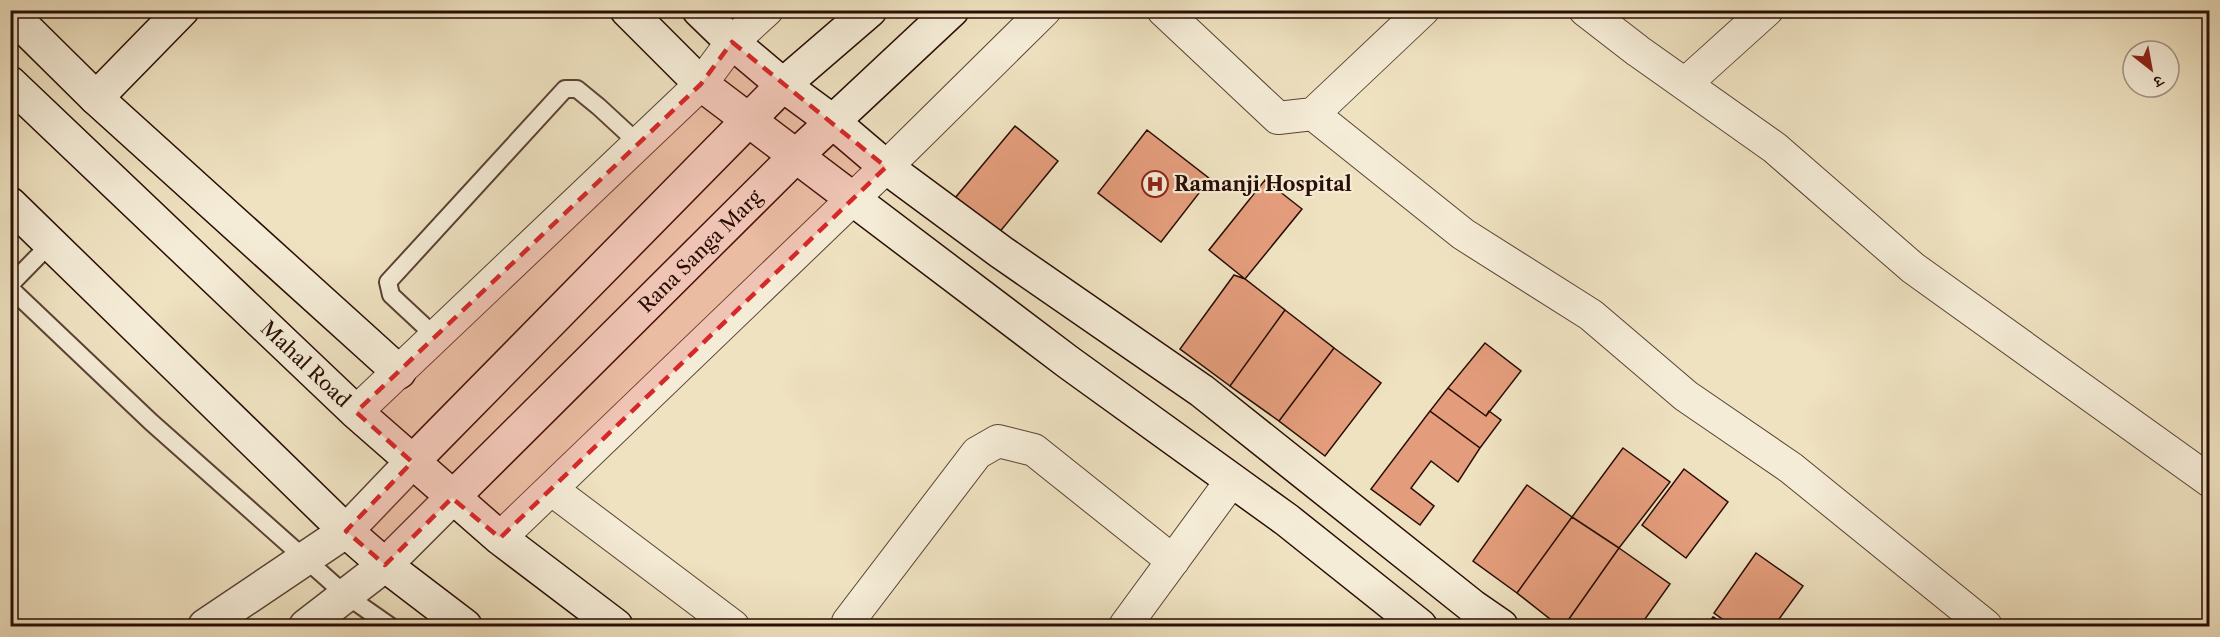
<svg xmlns="http://www.w3.org/2000/svg" width="2220" height="637" viewBox="0 0 2220 637" font-family="'Libre Caslon Text','Noto Serif Devanagari',serif">
  <rect width="100%" height="100%" fill="#efe2c1"/>
  <filter id="stains"><feTurbulence type="fractalNoise" baseFrequency=".00333" numOctaves="4"/><feColorMatrix values="0 0 0 0 .2 0 0 0 0 .09 0 0 0 0 .02 0 0 0 .5 -.17"/></filter>
  <radialGradient id="worn" r=".72"><stop offset=".6" stop-color="#630" stop-opacity="0"/><stop offset="1" stop-color="#630" stop-opacity=".3"/></radialGradient>
  <path fill="#e49d7c" stroke="#280d04" stroke-width="1.5" d="M1015 126 1058 161 998 234 955 198Z
    M1147 130 1210 179 1161 242 1098 193Z
    M1265 180 1302 209 1245 279 1209 250Z
    M1234 275 1245 279 1285 310 1230 386 1180 349Z
    M1285 310 1334 348 1279 421 1230 386Z
    M1485 343 1521 371 1486 416 1448 388Z
    M1334 348 1381 383 1325 456 1279 421Z
    M1448 388 1486 416 1489 411 1501 420 1480 448 1430 411Z
    M1430 411 1480 448 1458 482 1431 461 1411 488 1434 506 1420 525 1371 489Z
    M1623 448 1670 482 1619 548 1572 517Z
    M1684 469 1728 502 1686 558 1642 525Z
    M1527 485 1572 517 1517 593 1473 561Z
    M1572 517 1619 548 1564 626H1559L1517 593Z
    M1619 548 1670 584 1640 626H1564Z
    M1756 553 1803 586 1774 626H1732L1714 613Z
    M1713 617 1727 626H1706Z"/>
  <g fill="none" stroke-linecap="round" stroke-linejoin="round">
    <defs>
      <path id="service" d="M10 285 51 243
        M10 288 151 422 347 596 390 626
        M436 337 391 295 388 282 565 89H577L599 107 638 143"/>
      <path id="minor" d="M1163 10 1278 118 1313 114 1463 234 1591 315 1686 396 1791 468 1986 626
        M1585 10 1638 51 1775 148 1913 268 2210 481
        M1685 84 1767 10
        M1313 114 1423 10
        M356 412 701 84 732 42 767 10
        M551 489 733 626
        M500 538 886 167 1045 10
        M848 626V622L977 453 998 441 1034 450 1173 561
        M1125 626 1232 480"/>
      <path id="tertiary" d="M205 626 346 531 412 462
        M306 626 385 565 452 498"/>
      <g id="secondary">
        <path d="M627 10 701 84 1068 362 1287 520 1420 626"/>
        <path d="M699 10 732 42 783 85 832 121 886 167 1001 252 1202 391 1472 606 1501 626"/>
        <path d="M10 13 96 98 182 10"/>
        <path id="s1" d="M10 83 356 412 500 538 616 626"/>
        <path d="M96 98 399 372"/>
        <path d="M10 204 346 531 385 565 465 626"/>
        <path d="M412 462 783 85 870 10"/>
        <path id="s2" d="M452 498 797 155 952 10"/>
      </g>
    </defs>
    <use href="#service" stroke="#5a4233" stroke-width="20"/>
    <use href="#minor" stroke="#5a4233" stroke-width="34"/>
    <use href="#tertiary" stroke="#5a4233" stroke-width="36"/>
    <use href="#secondary" stroke="#280d04" stroke-width="36"/>
    <use href="#service" stroke="#f5ecd7" stroke-width="16"/>
    <use href="#minor" stroke="#f5ecd7" stroke-width="32"/>
    <use href="#tertiary" stroke="#f5ecd7" stroke-width="33"/>
    <use href="#secondary" stroke="#f5ecd7" stroke-width="33"/>
  </g>
  <path fill="#d62828" fill-opacity="0.2" stroke="#d62828" stroke-width="4.5" stroke-dasharray="12 8" stroke-linejoin="round" d="M732 42 886 167 500 538 452 498 385 565 346 531 412 462 356 412 701 84Z"/>
  <defs>
    <symbol id="hospital-ring" viewBox="-11 -11 22 22"><circle r="9.5" fill="#f5ecd7" stroke="#8f2418" stroke-width="1.5"/><path d="M-5-5h3v3.5h4V-5h3V5h-3V1.5h-4V5h-3Z" fill="#8f2418"/></symbol>
  </defs>
  <g fill-rule="evenodd">
    <use href="#hospital-ring" x="1140" y="169" width="30" height="30"/>
  </g>
  <g text-anchor="middle" stroke-width="4.5" stroke-linejoin="round" paint-order="stroke">
    <g font-size="20" font-weight="bold" fill="#280d04" stroke="#f5ecd7" text-anchor="start">
      <text x="1174" y="191">Ramanji Hospital</text>
    </g>
    <g font-size="20" fill="#280d04" stroke="#f5ecd7">
      <text dy="7" stroke="none"><textPath href="#s2" startOffset="350">Rana Sanga Marg</textPath></text>
      <text dy="7" stroke="none"><textPath href="#s1" startOffset="408">Mahal Road</textPath></text>
    </g>
  </g>
  <rect width="2220" height="637" fill="none" stroke="#efe2c1" stroke-width="36"/>
  <rect x="12" y="12" width="2196" height="613" fill="none" stroke="#280d04" stroke-width="3"/>
  <rect x="18" y="18" width="2184" height="601" fill="none" stroke="#280d04" stroke-width="1.5"/>
  <g transform="translate(2151 69) rotate(149)"><circle r="28" fill="#f5ecd7" stroke="#a39383" stroke-width="1.5"/>
  <path d="M0-4.5L10 22L0 15L-10 22Z" fill="#8f2418"/>
  <text y="-9" font-size="16" font-weight="bold" text-anchor="middle" fill="#280d04">उ</text>
  </g>
  <rect width="100%" height="100%" filter="url(#stains)"/>
  <rect width="100%" height="100%" fill="url(#worn)"/>
</svg>
